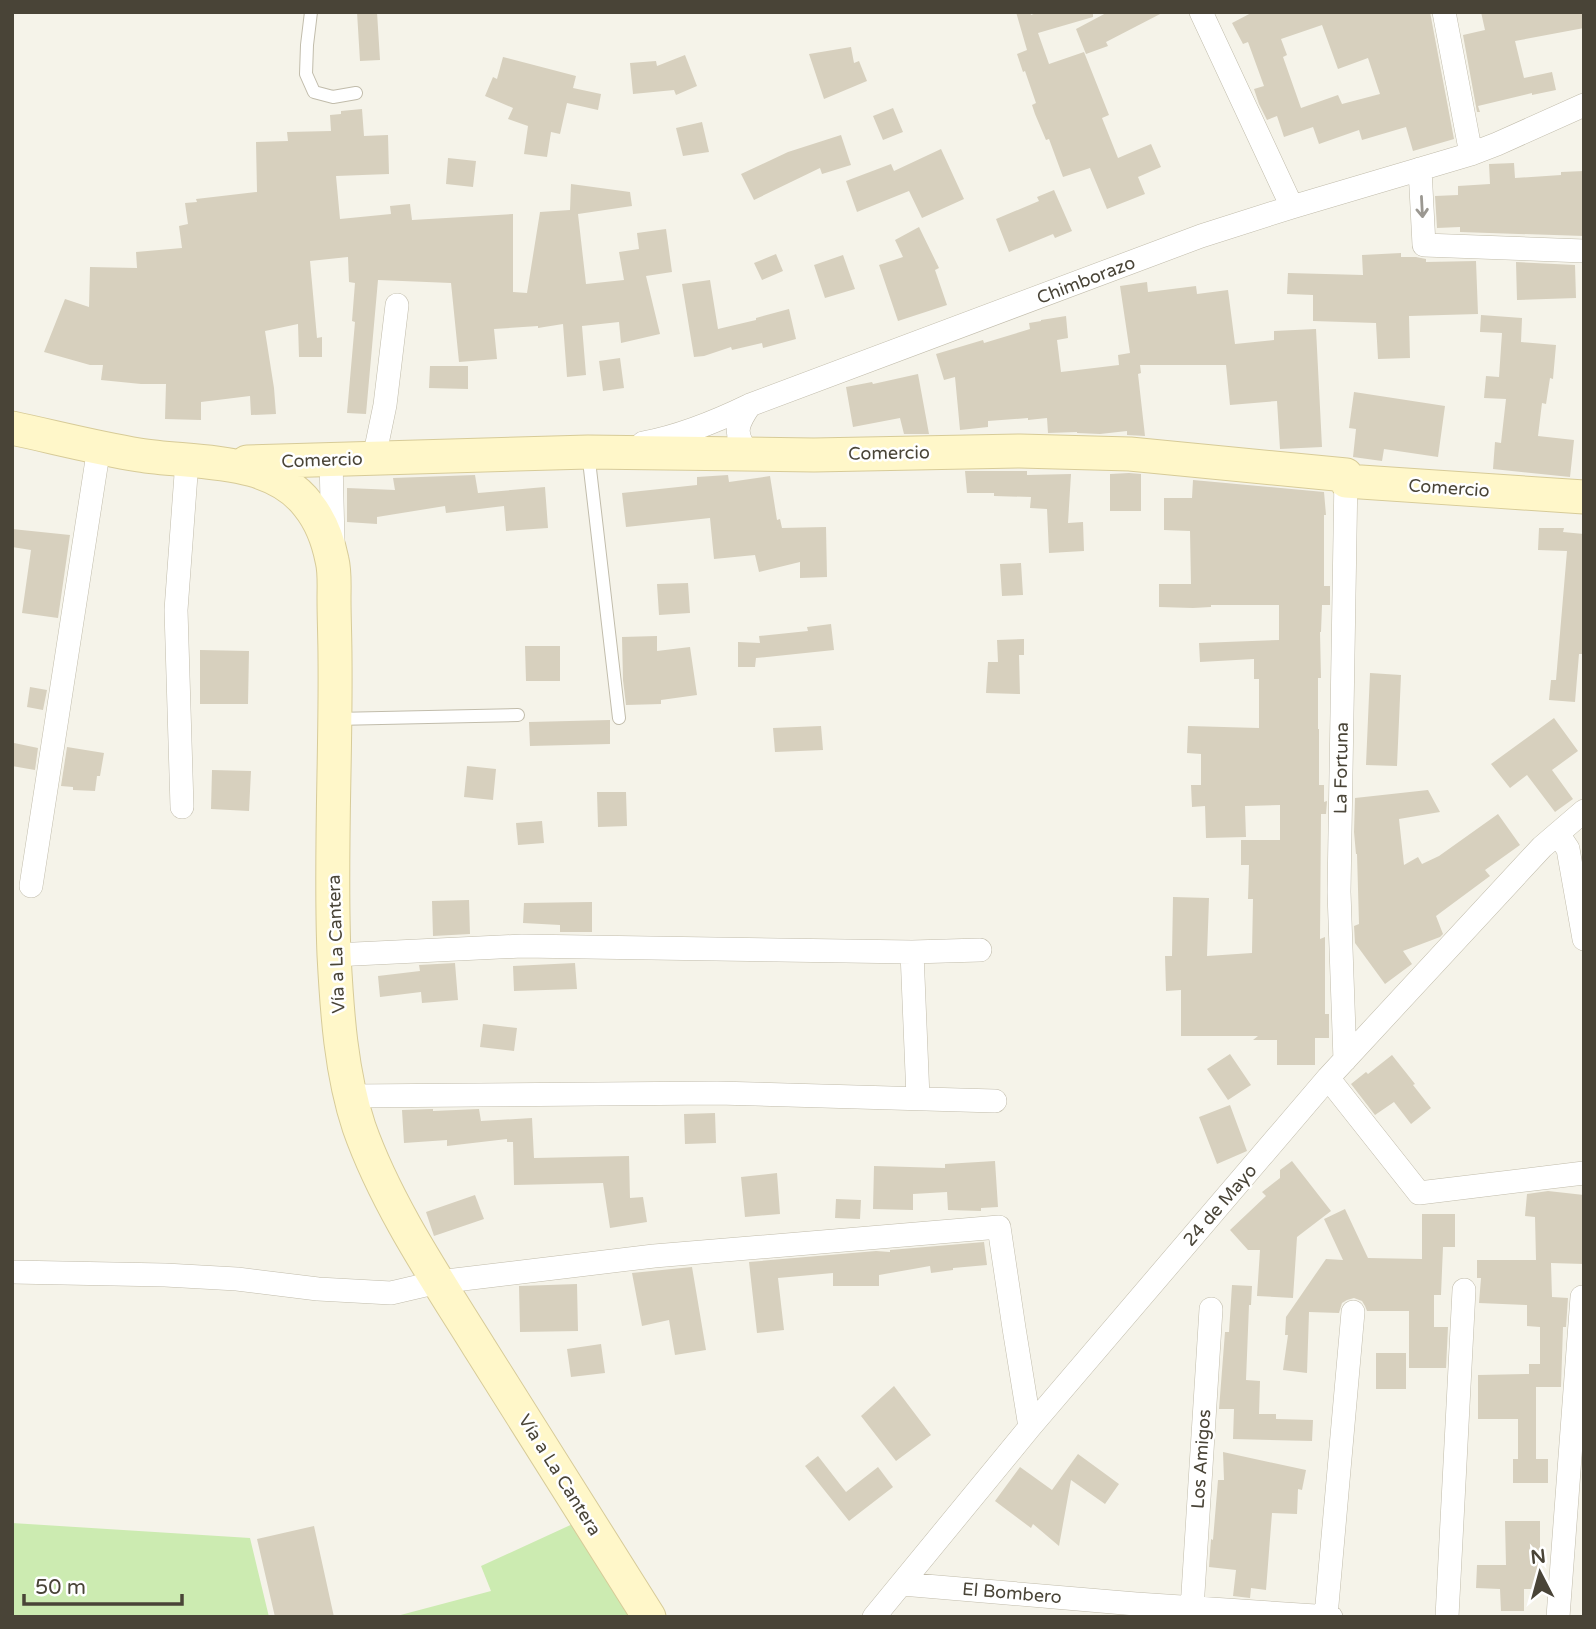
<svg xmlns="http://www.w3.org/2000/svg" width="1596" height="1629" viewBox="0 0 1596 1629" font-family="'Varela Round',sans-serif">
  <rect width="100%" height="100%" fill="#f5f3e9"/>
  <path fill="#ccebb1" d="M577 1522 636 1617H393L491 1591 481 1566Z
    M12 1523 250 1538 269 1617H12Z"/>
  <path fill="#d7d0be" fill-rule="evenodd" d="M357 12H377L380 60 360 61Z
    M1016 12H1030L1031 15 1039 12H1093V17L1038 33 1049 64 1084 52 1109 115 1102 118 1118 158 1151 144 1161 167 1138 177 1145 194 1107 209 1090 168 1063 177 1049 139 1046 140 1035 114 1032 105 1036 103 1025 71 1023 72 1017 54 1027 50Z
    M1108 12H1164L1106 42 1108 46 1086 54 1076 29Z
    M1253 12H1430L1454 139 1413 151 1406 127 1362 140 1359 130 1319 144 1313 127 1284 137 1277 116 1267 120 1259 104 1254 89 1264 86 1248 42 1243 44 1232 23ZM1322 25 1338 69 1368 58 1380 94 1342 104 1338 95 1301 108 1283 57 1287 55 1281 39Z
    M1481 12H1584V28L1515 41 1524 78 1552 72 1556 90 1532 95V93L1478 106 1480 112H1477L1463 35 1485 30Z
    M851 47 854 63 859 61 867 81 824 99 809 54Z
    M685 55 697 86 676 95 674 90 633 94 630 63 656 61 657 66Z
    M503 57 576 76 573 88 601 94 598 110 567 103 560 134 551 132 547 157 524 154 528 126 508 119 513 108 485 96 493 77 497 79Z
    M893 108 903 132 883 140 873 116Z
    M362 109 364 136 388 135 389 174 336 176 340 219 391 214 390 206 410 204 412 220 513 214V292L527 293 540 212 570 210 571 184 630 192 632 206 578 214 586 284 624 280 619 252 639 249 637 233 666 229 672 272 646 276 660 334 621 343 619 322 582 326 586 375 567 377 563 324 538 328V326L494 329 497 359 459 362 451 283 378 280 366 414 347 413 355 322 352 321 355 283 349 282 348 257 310 261 317 338 322 337V357H299L298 324 265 331 274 388 276 414 251 415 250 396 201 402V420L165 419 166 384H141L101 380 103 365H90L44 352 65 299 89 307 90 267 137 268 136 252 182 248 179 226 188 224 185 203 197 202 196 199 257 192 256 142 288 141 287 132 331 131 330 115 341 114V111Z
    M702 122 709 152 683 156 676 128Z
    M841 135 851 165 822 174 820 168 754 200 741 174 788 152Z
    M941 149 964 199 922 218 909 191 857 212 846 181 891 164 894 171Z
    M448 158 476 161 473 187 446 184Z
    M1514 163 1515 178 1561 175V172L1584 171V236L1460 232V227L1437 228 1435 196 1458 195V186L1490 184 1489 164Z
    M1054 190 1072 231 1055 238 1053 234 1009 252 996 219 1039 201 1037 197Z
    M919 227 939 268 935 270 947 305 898 321 879 265 903 257 895 240Z
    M1401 253V257H1416L1426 259V262L1476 261 1478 314 1409 316 1410 358 1378 359 1376 323 1313 321V295L1287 294 1288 273 1363 275 1362 255Z
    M776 254 783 271 762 280 754 263Z
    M843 255 855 289 825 298 814 265Z
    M1516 262 1575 265 1576 298 1517 300Z
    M710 280 718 329 756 320V318L789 309 796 339 763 348 762 343 732 350 731 347 704 356 694 357 682 284Z
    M1147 282 1148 292 1196 286 1197 294 1228 290 1235 344 1274 340V331L1316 329 1322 447 1280 449 1277 401 1230 405 1226 365H1140L1141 373 1138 374 1145 436 1127 435V431L1100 434 1077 433V432L1048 433 1047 418 1028 420V418L988 421V427L960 430 955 377 944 380 936 354 983 340 984 343 1030 329 1029 323 1041 321V320L1066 316 1068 338 1057 340 1061 372 1119 365 1118 355 1130 353 1120 286Z
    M1481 315 1522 318 1521 342 1556 345 1553 379 1550 378 1546 404 1542 403 1538 436 1574 440 1570 477 1493 469 1495 442 1501 443 1506 399 1484 398 1486 376 1499 377 1502 333 1480 332Z
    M620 358 624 388 603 391 599 361Z
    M430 366H468V389L429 388Z
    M918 374 929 434H904L900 418 853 427 846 387 872 382 873 384Z
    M1354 392 1445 406 1438 457 1384 449 1382 461 1353 457 1356 429 1349 428Z
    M965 471H1027V475L1071 474 1068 523 1083 522 1084 551 1049 553 1047 509 1030 508 1031 497 994 496V493H967Z
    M1129 473 1141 474V511H1110V474Z
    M475 475 478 493 545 487 548 528 506 531 504 506 446 513 445 506 377 517V524L347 522V488L395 490 393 478Z
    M728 475 729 482 770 476 777 520 780 519 782 528 826 527 827 577 800 578V562L759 572 755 555 714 559 710 518 626 527 622 493 697 485V477Z
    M1193 480 1324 492 1326 515H1324V586H1330V605H1322L1321 632H1320L1321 678H1318V729H1319V785H1324V802L1327 801 1326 814H1321L1320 939 1325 937V1014H1329V1038H1315V1065H1277V1040H1253L1258 1036H1181V990L1166 991 1165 956H1172L1173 897 1209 898 1207 956 1252 953 1253 899H1248L1249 865H1241V840H1280V805L1245 806 1246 837 1206 838 1205 806 1192 807 1191 785H1201V754L1187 753 1188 726 1259 728V679H1254V659L1200 662 1199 643 1279 640V605H1211V607L1193 608 1159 607V584H1191L1190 531 1164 530V498H1192Z
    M1539 528H1564L1563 532 1584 534V642L1583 654H1579L1575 702 1549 700 1551 680H1556L1567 551 1538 550Z
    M12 529 70 535 58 618 22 613 31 550 12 547Z
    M1021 563 1023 595 1002 596 1000 564Z
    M688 583 690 613 659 615 657 584Z
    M831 624 834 650 756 658 755 667H738V642L760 643 759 636 808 631 807 627Z
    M657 636V651L690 647 697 695 661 700V704L626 705 623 680 622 637Z
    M1024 639V655H1019L1020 694 986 693 988 662H998L997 640Z
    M525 646H560V681H526Z
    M200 650 249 651 248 704H200Z
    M1370 673 1401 675 1397 766 1366 765Z
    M30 687 47 690 43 710 27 707Z
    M1554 718 1578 751 1552 770 1573 799 1555 812 1527 775 1510 788 1491 764Z
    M610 720V744L530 746 529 722Z
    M821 726 823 750 775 752 773 728Z
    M14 743 38 748 35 770 12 766Z
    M67 747 104 753 100 776H97L95 791 73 790V787L61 786Z
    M467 766 496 769 493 800 464 797Z
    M212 770 251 771 249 811 211 809Z
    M1428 790 1440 812 1399 819 1404 865 1418 857 1422 864 1439 856 1498 814 1520 845 1485 870 1490 876 1436 916 1443 934 1440 937 1403 951 1412 964 1385 984 1355 943 1354 926 1359 924 1357 854H1356L1354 832 1355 798Z
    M597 792H626L627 826 598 827Z
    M542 821 544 843 518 845 516 823Z
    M469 900 470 934 433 936 432 901Z
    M592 902V932H560V925L523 923 524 903Z
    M455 963 458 1000 422 1003 421 992 380 997 378 976 420 971 419 965Z
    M575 963 577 989 514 991 513 966Z
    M483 1024 517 1028 514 1051 480 1047Z
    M1230 1054 1251 1085 1228 1100 1207 1069Z
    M1392 1055 1415 1084 1413 1085 1431 1108 1411 1124 1394 1102 1375 1115 1351 1084 1366 1072 1368 1074Z
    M1230 1105 1247 1151 1217 1164 1199 1117Z
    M433 1109V1111L479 1109 481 1121 532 1118 534 1158 629 1156 630 1198 643 1197 647 1222 610 1228 603 1183 514 1185 513 1142H507V1139L447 1146V1140L404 1143 402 1110Z
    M715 1113 716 1143 685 1144 684 1114Z
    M995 1161 998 1207 981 1208V1211L948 1210 947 1192 913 1194V1210L873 1209 874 1166 945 1168V1164Z
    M1292 1161 1331 1211 1297 1237 1293 1298 1257 1296 1260 1250H1248L1230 1230 1266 1196 1262 1192 1280 1178V1170Z
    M777 1173 780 1214 745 1217 741 1177Z
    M1548 1191 1584 1195V1264L1551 1263 1552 1297 1568 1298 1566 1327H1563L1561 1387H1536V1459H1548V1483H1513V1459H1518V1419H1478V1375L1529 1374V1364H1540V1327L1527 1326V1305L1479 1303 1481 1278H1477V1260H1536L1535 1217 1525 1216 1527 1194Z
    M475 1195 484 1219 434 1236 426 1212Z
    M836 1199 861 1200 860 1219 835 1218Z
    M1345 1209 1368 1258 1422 1259V1214H1455V1247H1443L1441 1295H1434V1327H1448L1446 1368H1409V1311H1367L1365 1306 1362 1301 1354 1298 1347 1300 1342 1303 1339 1313 1309 1312 1307 1373 1283 1370 1288 1335H1285L1286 1317 1326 1259 1343 1260 1324 1219Z
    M984 1242 987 1265 953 1268V1270L931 1273 930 1266 879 1275V1286H833V1273L778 1278 784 1330 757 1333 749 1262 876 1251 890 1252V1250Z
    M692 1267 706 1350 675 1355 669 1320 642 1326 632 1273Z
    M577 1284 578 1331 520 1332 519 1286Z
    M1232 1285 1252 1286 1251 1305H1249L1246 1380 1260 1381 1259 1414H1276V1419L1313 1420 1312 1441 1233 1439 1234 1409H1219L1225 1332H1229Z
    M601 1344 605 1373 571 1377 567 1349Z
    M1376 1353H1406V1389H1376Z
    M894 1386 931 1435 896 1461 861 1416Z
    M1223 1452 1306 1470 1302 1490 1298 1489 1297 1514 1272 1513 1266 1590 1251 1588 1250 1598 1233 1596 1236 1570 1209 1567 1211 1539 1213 1540 1218 1480H1224Z
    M1078 1454 1119 1484 1105 1504 1071 1480 1059 1546 1033 1524 1031 1528 995 1501 1020 1467 1052 1490Z
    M818 1456 846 1492 878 1467 893 1487 849 1521 805 1466Z
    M1505 1521H1540V1589H1524V1611H1501L1500 1589 1476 1588 1477 1565H1506Z
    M314 1526 334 1617H275L257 1539Z"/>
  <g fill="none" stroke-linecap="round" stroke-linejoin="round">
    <defs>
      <path id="lane" d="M311 12 307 45 306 74 314 92 333 97 356 93
        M588 452 619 718
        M335 719 518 715"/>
      <path id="street" d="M1201 12 1292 207
        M1444 12 1471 154
        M1420 169 1424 245 1584 251
        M643 443C681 436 715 422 750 405L1201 236 1292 207 1471 154 1497 144 1584 105
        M749 454C733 434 736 425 750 405
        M374 458 385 405 397 305
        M331 460 333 541
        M182 807 176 610 187 461
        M1558 834 1568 849 1584 939
        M31 886 99 447
        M912 952 918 1098
        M334 955 522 946 912 952 980 950
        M1345 1060 1339 892 1346 475
        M1328 1078 1419 1193 1584 1173
        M351 1096 717 1093 995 1101
        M12 1272 165 1275 237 1279 318 1289 391 1293 438 1282 654 1256 999 1227 1014 1328 1030 1427
        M902 1584 1136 1604 1331 1617
        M1192 1609 1211 1309
        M1326 1616 1353 1312
        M874 1617 1030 1427 1328 1078 1542 847 1584 811
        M1447 1617 1464 1290
        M1558 1617 1582 1297"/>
      <path id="secondary" d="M12 428C54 437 96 448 139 455 194 464 271 456 308 505 321 521 328 540 332 560 335 572 334 586 334 598 334 618 335 639 335 659 336 757 330 856 334 955 337 1012 341 1073 359 1127 386 1204 436 1278 479 1347 536 1437 593 1527 649 1617
        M247 462 588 452 814 455 1020 451 1130 454 1346 475V481L1584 497"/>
    </defs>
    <use href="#lane" stroke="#c1bcab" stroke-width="14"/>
    <use href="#street" stroke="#c1bcab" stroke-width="24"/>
    <use href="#secondary" stroke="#d7cb98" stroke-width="35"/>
    <use href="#lane" stroke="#fff" stroke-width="12"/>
    <use href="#street" stroke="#fff" stroke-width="23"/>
    <use href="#secondary" stroke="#fff7c9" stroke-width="33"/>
  </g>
  <defs><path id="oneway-shaft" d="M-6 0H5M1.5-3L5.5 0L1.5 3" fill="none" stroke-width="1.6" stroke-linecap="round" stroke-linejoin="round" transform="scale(1.75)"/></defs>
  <use stroke="#9b9891" href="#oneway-shaft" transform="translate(1422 207) rotate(87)"/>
  <g text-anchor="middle" stroke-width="5" stroke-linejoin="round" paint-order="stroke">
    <g font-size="18" fill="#494437" stroke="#fff">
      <text transform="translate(1086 280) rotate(-21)" y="6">Chimborazo</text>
      <text transform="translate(889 453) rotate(-1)" y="6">Comercio</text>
      <text transform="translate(322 460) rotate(-2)" y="6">Comercio</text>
      <text transform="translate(1449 488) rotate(4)" y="6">Comercio</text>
      <text transform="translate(1341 768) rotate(-89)" y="6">La Fortuna</text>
      <text transform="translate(336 944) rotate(-92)" y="6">Vía a La Cantera</text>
      <text transform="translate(1220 1205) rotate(-49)" y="6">24 de Mayo</text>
      <text transform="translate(1201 1459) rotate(-86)" y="6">Los Amigos</text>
      <text transform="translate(560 1475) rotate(58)" y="6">Vía a La Cantera</text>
      <text transform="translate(1012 1593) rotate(5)" y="6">El Bombero</text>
    </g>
  </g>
  <rect width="1596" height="1629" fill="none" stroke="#494437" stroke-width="28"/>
  <g transform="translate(1540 1573) rotate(354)" stroke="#ffffff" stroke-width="5" paint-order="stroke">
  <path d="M0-5L12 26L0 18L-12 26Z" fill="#494437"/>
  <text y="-10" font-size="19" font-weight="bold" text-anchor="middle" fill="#494437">N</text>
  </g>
  <path d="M24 1594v10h158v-10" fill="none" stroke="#494437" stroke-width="3.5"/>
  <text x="35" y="1594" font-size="21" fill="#494437" stroke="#ffffff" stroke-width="5" paint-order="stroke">50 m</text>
</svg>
